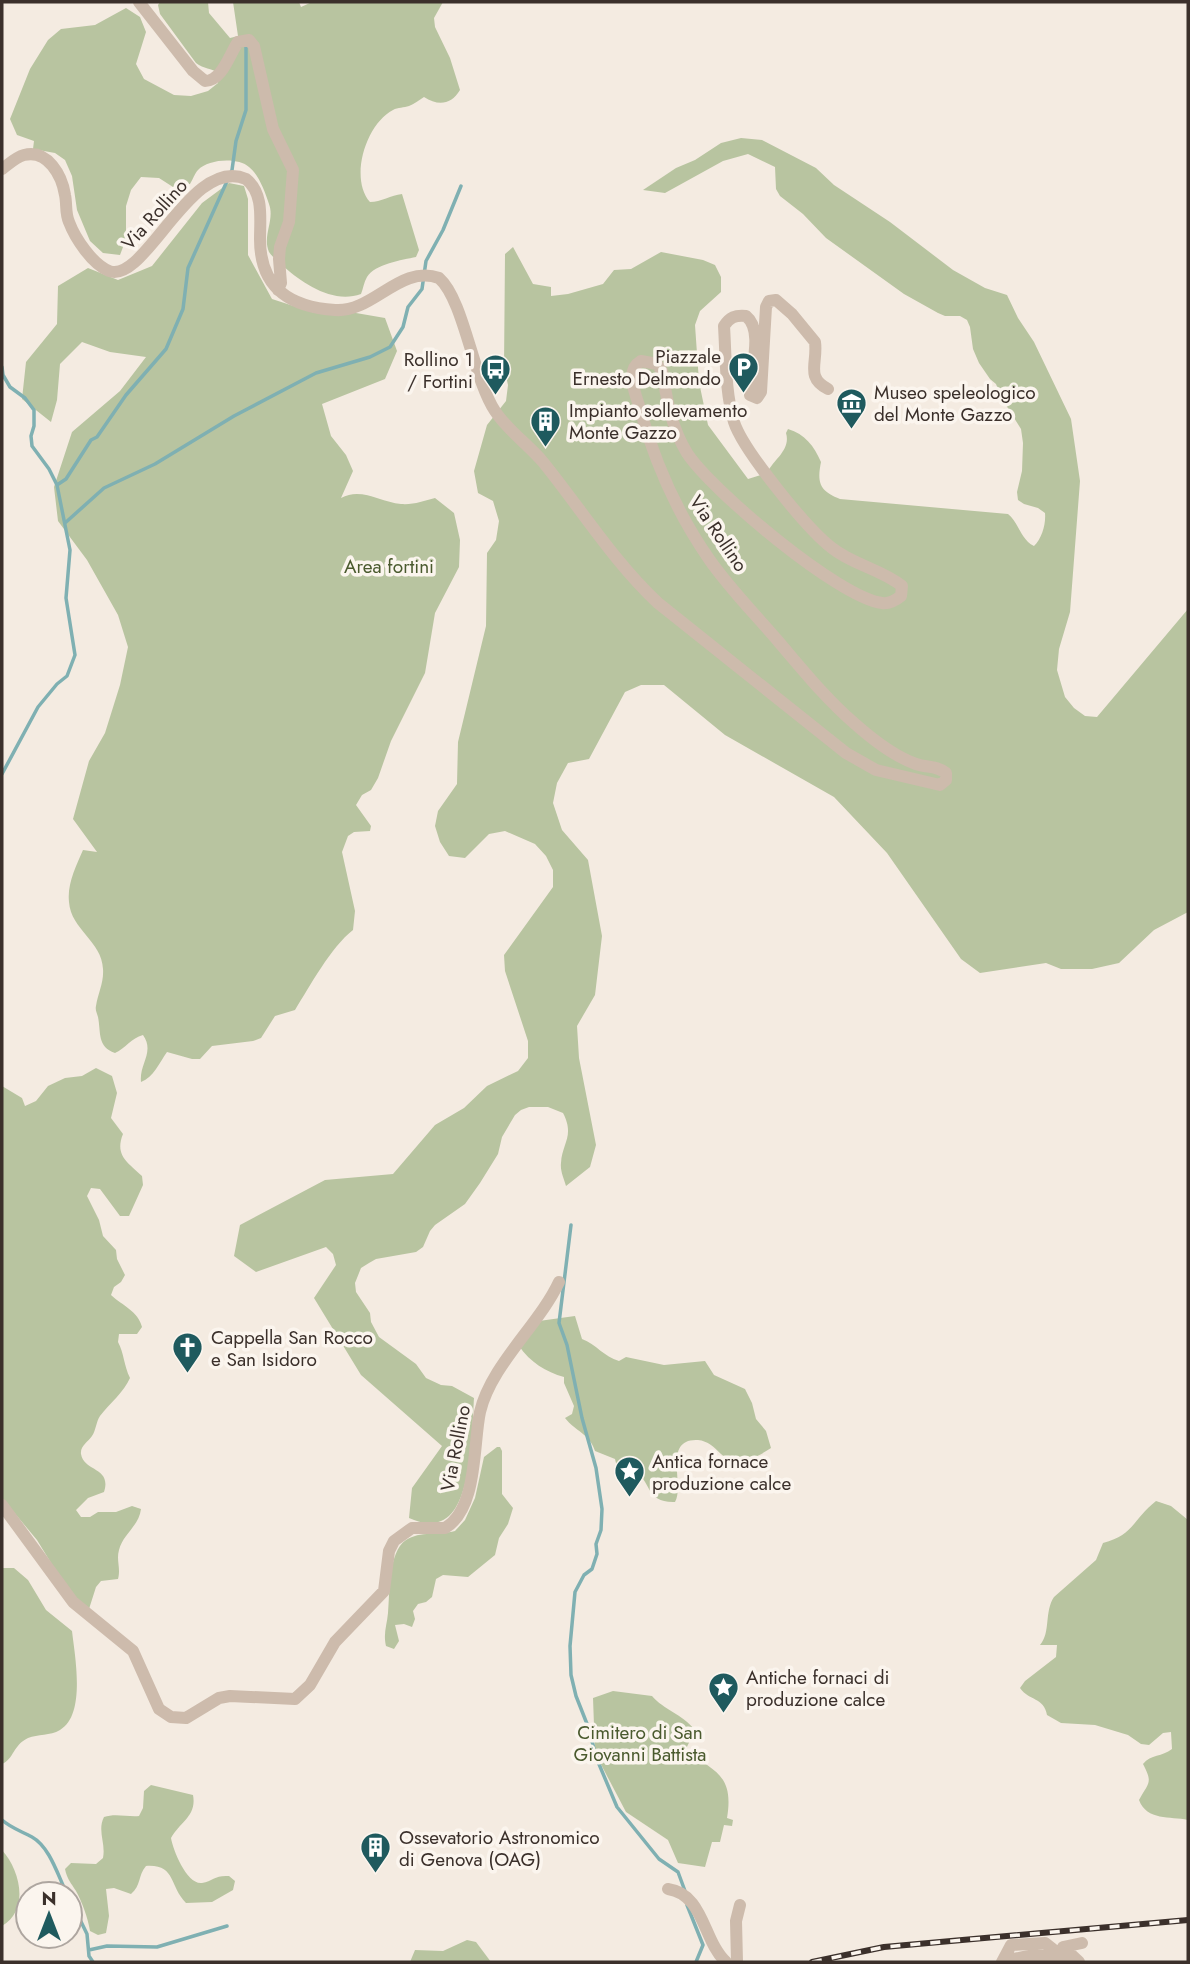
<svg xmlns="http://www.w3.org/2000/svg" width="1190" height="1964" viewBox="0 0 1190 1964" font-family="Jost,sans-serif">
  <rect width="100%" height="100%" fill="#f4ebe1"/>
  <path fill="#b8c4a0" d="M160 2H208L209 13 230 38 238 36 233 2H299L301 7 312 2H443L434 18 435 27 450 58 460 90C451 105 438 106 424 97 419 100 414 104 409 106 404 108 398 107 393 110 366 124 349 178 370 202 381 202 391 195 402 194L419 250 416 257C402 260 375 264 367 277 364 282 363 289 361 294 333 304 304 284 284 267 279 262 273 258 269 252 262 236 275 220 269 204 265 192 259 175 249 167 238 157 208 159 198 170 195 173 193 179 190 184L173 187 159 178 141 177 131 190 126 206V239L120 255 103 253 90 241 77 210 72 176 65 160 55 153 33 149 34 141 17 135 10 119 30 69 48 40 61 29 95 25 126 8 140 17 146 32 136 64 144 79 174 95 191 96 208 91 218 83 219 73C211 68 204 69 196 63L160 14 158 5Z
    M741 138 762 140 816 168 834 185 890 222 953 270 985 288 1007 295 1018 318 1034 342 1071 419 1080 481 1070 612 1059 649 1057 670 1065 697 1074 708 1085 716 1097 717 1188 609V912L1154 930 1119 963 1092 969H1061L1046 963 980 973 961 959 887 853 834 797 725 735 664 685H641L625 692 589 759 568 763 557 783 553 803 562 830 588 860 602 936 595 995 577 1026 579 1058 596 1145 590 1167 566 1186C564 1179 560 1171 561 1163 562 1143 575 1136 563 1113L548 1107H529L521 1110 515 1115 502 1137 498 1154 480 1183 465 1204 435 1225 430 1231 423 1247 416 1252 376 1259 369 1263 361 1268 355 1283 356 1292 370 1313 371 1322 379 1337 416 1364 426 1378 441 1385 452 1386 474 1398C472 1427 473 1509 441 1521 430 1526 419 1522 409 1518L412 1488 442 1446 361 1375 314 1298 336 1265 333 1254 326 1247 256 1272 234 1256 240 1225 325 1180 393 1174 435 1125 464 1108 487 1086 518 1071 528 1058V1041L505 971 504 955 553 887V870L546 856 535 844 505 831 489 834 465 858 449 856 440 842 435 826 438 811 457 784 458 742 486 626 487 553 496 540 499 521 493 501 478 493 474 471 487 425 506 401 508 385 504 367 505 254 513 247 533 284 551 287V296L568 294 603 284 614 270 631 269 661 252 703 260 715 265 721 277V292L700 311 695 325 699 382 708 425 748 479 767 473C774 459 791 450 786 433L788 429C805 434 814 446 821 462 817 482 819 491 840 499L1008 514C1019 523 1021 540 1034 546 1042 538 1046 524 1045 513L1038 508 1024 504 1018 500 1017 492 1022 471 1023 443 1021 429 1001 397 996 384 990 379 979 363 973 349 970 327 967 320 960 316H945L938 313 904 294 826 238 803 214 780 196 776 189 775 167 748 154 723 161 665 193 643 190 676 168 695 160 721 143Z
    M229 183 244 186 248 199V255L272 299 315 313H356L385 318 397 351 385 379 322 404 331 436 346 455 353 471 341 498C361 487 380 502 401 504 413 505 424 501 435 498L454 513 460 540 459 567 435 613 425 673 391 741 378 778 371 790 362 795 356 805 371 826 370 831 354 832 348 836 342 852 355 911 353 930C331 947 310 986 295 1010L275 1016 261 1038 253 1041 212 1046 200 1059H192L167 1052C159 1063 154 1077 141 1082 139 1064 155 1052 143 1035 131 1038 126 1048 115 1053 97 1047 101 1032 98 1017 97 1013 95 1010 96 1006 98 993 104 983 103 969 102 941 71 930 69 902 67 884 76 866 83 850L97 852 73 819 89 761 105 733 120 685 128 647 118 615 87 560 58 521 54 487 72 432 120 391 146 357 110 352 82 342 60 364 57 400 51 422 22 399 26 362 57 324 58 286 88 268 118 280 152 266 202 203Z
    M96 1068 112 1076 117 1093 111 1118 123 1134C114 1156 129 1163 142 1176L143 1185 129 1216H120L100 1189 91 1188 87 1196 99 1220 103 1236 116 1250 117 1259 125 1275 121 1282 114 1287 111 1295C123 1306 138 1311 142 1327L137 1334H119L118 1342C124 1353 124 1366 130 1378 124 1392 110 1403 100 1416 96 1422 96 1430 92 1436 88 1442 80 1446 81 1454 84 1472 112 1467 104 1492L88 1498 76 1510 81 1517H90L98 1512H116L132 1506 141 1509C139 1526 123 1534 119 1550 116 1560 121 1568 118 1579L101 1581 96 1587 89 1609 70 1594 37 1540 2 1498V1086L22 1098 25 1106 36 1101 48 1086 65 1078 82 1076Z
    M575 1316 582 1339C596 1344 604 1357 619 1361L626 1357 664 1365 705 1361 714 1375 745 1389 752 1403 756 1419 766 1431 771 1448C756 1458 737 1468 721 1454 714 1447 708 1441 698 1440 662 1438 685 1485 675 1502 645 1503 652 1481 633 1469L624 1471 617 1467 615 1459 595 1451C590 1434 575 1431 565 1418L572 1414 574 1406 564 1383V1377C546 1372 530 1362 519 1346L539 1321Z
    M497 1447H500L502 1451V1494L513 1508 508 1524 499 1538 495 1555 468 1577 443 1575 436 1579 432 1597 426 1602 418 1604 413 1611 415 1619 412 1627 404 1624 395 1625 399 1641 394 1649 386 1646C383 1633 387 1625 388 1613 390 1593 388 1552 406 1540 420 1531 439 1535 455 1531L465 1520 475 1498 484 1457Z
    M1156 1501 1171 1506 1188 1520V1820C1170 1816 1147 1821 1139 1800 1149 1782 1153 1783 1143 1764 1151 1754 1162 1757 1172 1749L1171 1732 1163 1733 1149 1745 1141 1744 1128 1735 1095 1725 1061 1723 1047 1715C1044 1697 1029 1701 1020 1688L1025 1681 1056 1657 1057 1645H1040C1051 1632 1044 1612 1054 1597L1096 1560 1103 1543C1134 1535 1133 1519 1156 1501Z
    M2 1568H14L28 1580 46 1610 72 1631C75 1657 86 1715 60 1730 50 1736 38 1734 28 1738 13 1745 14 1759 2 1764Z
    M613 1691 652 1696C664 1710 681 1713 695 1730L685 1751C716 1771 734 1776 727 1818L733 1820 732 1826 724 1825 720 1842H712L705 1867 678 1863 668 1840 626 1812 595 1753 593 1698Z
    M151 1785 193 1795C197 1816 180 1822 171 1838 173 1850 187 1885 202 1883 213 1881 215 1875 229 1876L235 1881 233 1890 212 1902 186 1903C169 1886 176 1864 146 1866 138 1875 141 1886 131 1894L114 1888 106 1889 109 1916 106 1933 98 1935 90 1931C88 1918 82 1902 76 1891 71 1883 67 1879 65 1869L71 1863 96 1864 103 1858C106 1843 97 1831 104 1817 115 1813 127 1817 139 1816L143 1808 144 1791Z
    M2 1850C20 1870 30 1910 2 1926Z
    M467 1940 476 1942 491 1962H410L415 1950 443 1951Z"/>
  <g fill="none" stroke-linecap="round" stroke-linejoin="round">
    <path stroke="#7fb0b2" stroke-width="3.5" d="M2 367 3 375 10 387 25 398 34 410V426L31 436 32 446 49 469 57 485 70 550 66 598 75 655 67 676 57 684 38 707 2 774
      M57 485 66 479 91 440 97 437 126 395 166 349 183 309 188 268 232 170 236 141 246 110V47
      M65 523 104 488 155 464 234 416 316 373 370 357 390 347 403 327 408 307 422 289 426 261 443 230 461 186
      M571 1225 559 1323 567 1345 582 1418 596 1468 602 1509 601 1530 596 1544 597 1554 592 1569 584 1575 575 1592 570 1646 571 1675 576 1696 589 1729 596 1757 617 1807 659 1859 678 1872 685 1891
      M2 1820C11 1828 21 1831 32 1837 50 1847 58 1876 67 1894
      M70 1899 87 1934 89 1956 93 1962
      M687 1905 703 1945 696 1962
      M89 1950 107 1946 157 1947 227 1926"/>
    <path stroke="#cdbbac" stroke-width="12" d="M139 2 193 71 205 81C222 81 229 55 238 42L249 40 254 46 273 129 293 170 289 222 280 247 279 259 281 283 278 290
      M2 169C9 164 16 157 24 155 48 149 62 176 65 195 67 204 65 213 69 222 75 238 92 264 109 271 145 285 191 155 246 179 264 193 260 219 260 239 260 288 290 307 335 310 373 313 400 264 439 278 464 300 473 378 495 411 508 431 528 444 543 462 581 509 614 562 658 603L846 753 876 770 940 785 946 780V773C936 765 927 768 916 764 893 756 872 739 854 723 826 699 802 669 778 641 755 614 729 588 709 559 677 513 655 463 640 409 636 394 624 371 641 361L657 364 662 371C667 400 671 427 687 453 711 490 839 598 882 603 889 604 896 600 901 596L902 586C881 569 853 565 832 548 807 529 743 450 734 422 725 392 726 357 724 326 730 317 735 315 746 316 765 331 749 373 750 395L757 398 761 392 766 307 769 301 776 300 792 314 815 342C818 363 805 377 828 389
      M2 1505 73 1602 133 1651 159 1709 171 1717 186 1718 219 1698 230 1696 295 1699 310 1685 335 1642 384 1591 389 1551 394 1541 412 1528H445C478 1509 473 1444 480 1412 491 1365 539 1325 559 1282
      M668 1889C704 1894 703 1941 726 1962
      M1004 1961C1023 1958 1042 1949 1058 1962
      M737 1962 736 1921 740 1905
      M1002 1962 1011 1945 1045 1943 1069 1962
      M1079 1962 1063 1947 1082 1943"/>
    <defs>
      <path id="rail" d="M812 1962 884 1947 1188 1920"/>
    </defs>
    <use href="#rail" stroke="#3b302b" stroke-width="6"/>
    <use href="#rail" stroke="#fbf5ee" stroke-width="3.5" stroke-dasharray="10" stroke-linecap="butt"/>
  </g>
  <defs>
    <symbol id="parking-pin" viewBox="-11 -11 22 30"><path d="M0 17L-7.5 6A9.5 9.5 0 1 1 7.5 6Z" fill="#1f5a5e" stroke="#fbf5ee"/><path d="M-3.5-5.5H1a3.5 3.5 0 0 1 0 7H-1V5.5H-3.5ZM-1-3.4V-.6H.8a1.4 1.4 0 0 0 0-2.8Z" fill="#fff"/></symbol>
    <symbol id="bus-pin" viewBox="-11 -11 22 30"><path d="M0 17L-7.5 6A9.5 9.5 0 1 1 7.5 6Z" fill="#1f5a5e" stroke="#fbf5ee"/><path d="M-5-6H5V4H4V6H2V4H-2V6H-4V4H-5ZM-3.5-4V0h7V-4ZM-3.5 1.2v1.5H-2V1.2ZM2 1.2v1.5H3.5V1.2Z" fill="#fff"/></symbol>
    <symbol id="museum-pin" viewBox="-11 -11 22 30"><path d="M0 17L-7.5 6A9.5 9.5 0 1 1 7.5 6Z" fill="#1f5a5e" stroke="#fbf5ee"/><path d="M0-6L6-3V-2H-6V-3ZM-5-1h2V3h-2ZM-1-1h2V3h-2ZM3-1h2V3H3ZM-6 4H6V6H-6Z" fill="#fff"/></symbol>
    <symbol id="building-pin" viewBox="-11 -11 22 30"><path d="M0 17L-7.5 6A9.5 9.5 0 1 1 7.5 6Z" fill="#1f5a5e" stroke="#fbf5ee"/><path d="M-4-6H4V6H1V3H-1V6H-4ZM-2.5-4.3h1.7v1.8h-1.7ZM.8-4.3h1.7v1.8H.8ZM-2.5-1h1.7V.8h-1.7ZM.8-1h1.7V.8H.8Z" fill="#fff"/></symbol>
    <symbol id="church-pin" viewBox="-11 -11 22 30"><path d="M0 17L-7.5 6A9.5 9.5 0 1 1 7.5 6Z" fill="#1f5a5e" stroke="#fbf5ee"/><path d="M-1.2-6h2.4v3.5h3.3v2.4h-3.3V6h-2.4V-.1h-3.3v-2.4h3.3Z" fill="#fff"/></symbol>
    <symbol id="sight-pin" viewBox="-11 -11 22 30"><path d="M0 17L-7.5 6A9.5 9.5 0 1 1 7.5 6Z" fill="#1f5a5e" stroke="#fbf5ee"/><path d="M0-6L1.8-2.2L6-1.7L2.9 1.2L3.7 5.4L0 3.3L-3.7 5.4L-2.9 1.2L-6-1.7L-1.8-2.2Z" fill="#fff"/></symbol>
  </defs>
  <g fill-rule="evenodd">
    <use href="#parking-pin" x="726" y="350" width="35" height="47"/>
    <use href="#bus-pin" x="478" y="352" width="35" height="47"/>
    <use href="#museum-pin" x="834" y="386" width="35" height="47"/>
    <use href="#building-pin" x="528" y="404" width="35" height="47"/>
    <use href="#church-pin" x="170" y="1330" width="35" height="47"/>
    <use href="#sight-pin" x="612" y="1454" width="35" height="47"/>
    <use href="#sight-pin" x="706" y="1670" width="35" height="47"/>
    <use href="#building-pin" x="358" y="1830" width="35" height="47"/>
  </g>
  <g text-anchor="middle" stroke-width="7" stroke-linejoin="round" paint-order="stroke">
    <g font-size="19" fill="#3b302b" stroke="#fbf5ee">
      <text transform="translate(154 214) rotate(-48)" y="7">Via Rollino</text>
      <text transform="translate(719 533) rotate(56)" y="7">Via Rollino</text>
      <text transform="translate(455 1448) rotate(-79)" y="7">Via Rollino</text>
    </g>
    <g font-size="19" fill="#3b302b" stroke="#fbf5ee" text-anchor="start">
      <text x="721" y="363" text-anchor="end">Piazzale<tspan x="721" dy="22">Ernesto Delmondo</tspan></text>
      <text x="473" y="366" text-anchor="end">Rollino 1<tspan x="473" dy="22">/ Fortini</tspan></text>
      <text x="874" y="399">Museo speleologico<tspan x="874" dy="22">del Monte Gazzo</tspan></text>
      <text x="569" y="417">Impianto sollevamento<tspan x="569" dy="22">Monte Gazzo</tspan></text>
      <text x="211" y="1344">Cappella San Rocco<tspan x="211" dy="22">e San Isidoro</tspan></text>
      <text x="652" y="1468">Antica fornace<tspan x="652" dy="22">produzione calce</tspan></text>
      <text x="746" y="1684">Antiche fornaci di<tspan x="746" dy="22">produzione calce</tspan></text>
      <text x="399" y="1844">Ossevatorio Astronomico<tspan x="399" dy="22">di Genova (OAG)</tspan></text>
    </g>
    <g font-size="19" fill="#4a5a2e" stroke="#fbf5ee">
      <text x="389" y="573">Area fortini</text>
      <text x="640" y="1739">Cimitero di San<tspan x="640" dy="22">Giovanni Battista</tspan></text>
    </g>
  </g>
  <rect width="1190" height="1964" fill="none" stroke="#3b302b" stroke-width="7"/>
  <g transform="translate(49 1915)"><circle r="33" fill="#fbf5ee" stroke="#aea6a0" stroke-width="2"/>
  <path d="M0-5L12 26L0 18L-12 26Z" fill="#1f5a5e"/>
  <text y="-10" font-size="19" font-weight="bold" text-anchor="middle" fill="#3b302b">N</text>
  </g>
</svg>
